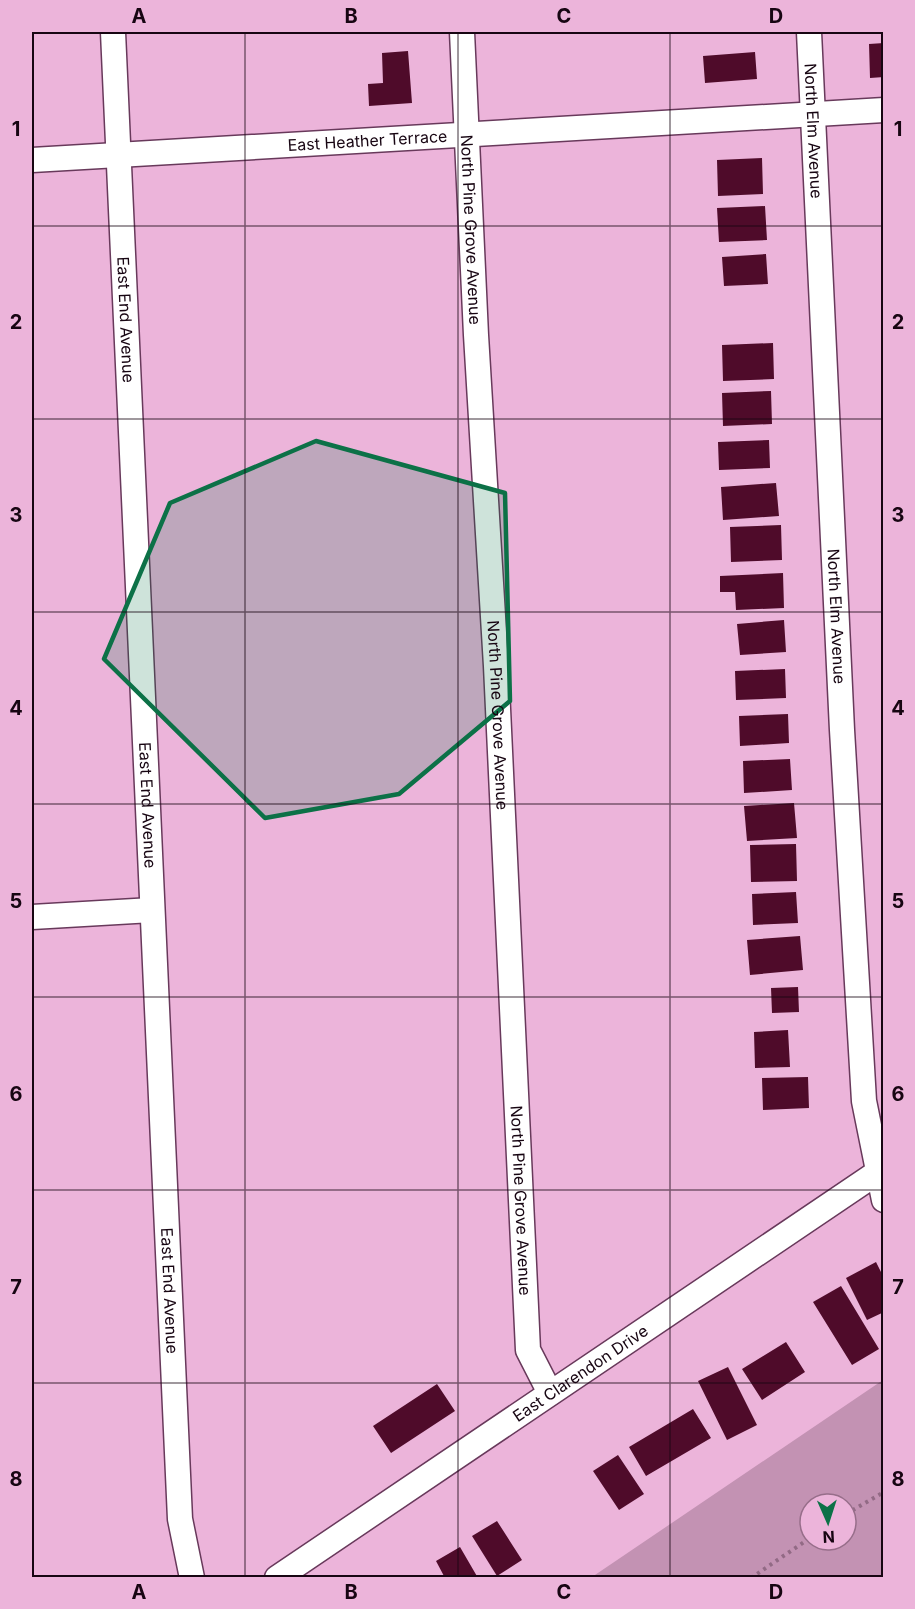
<svg xmlns="http://www.w3.org/2000/svg" width="915" height="1609" viewBox="0 0 915 1609" font-family="Inter,sans-serif">
  <rect width="100%" height="100%" fill="#ecb4da"/>
  <path fill="#c392b3" fill-rule="evenodd" d="M883 1380V1577H592ZM810 1504H846V1540H810Z"/>
  <path fill="#4f0b2a" d="M884 43V77L870 78 869 44Z
    M408 51 412 103 369 106 368 84 383 83 382 53Z
    M755 52 757 79 705 83 703 56Z
    M762 158 763 194 718 196 717 160Z
    M765 206 767 240 719 242 717 208Z
    M766 254 768 284 724 286 722 257Z
    M773 343 774 379 723 381 722 345Z
    M771 391 772 424 723 426 722 393Z
    M769 440 770 468 719 470 718 442Z
    M776 483 779 516 723 520 721 487Z
    M781 525 782 560 731 562 730 527Z
    M783 573 784 608 736 610 735 592H720V576Z
    M784 620 786 652 740 655 737 624Z
    M785 669 786 698 736 700 735 671Z
    M788 714 789 743 740 746 739 716Z
    M790 759 792 790 744 793 743 761Z
    M794 803 797 838 747 841 744 806Z
    M796 844 797 881 751 882 750 845Z
    M796 892 798 923 753 925 752 894Z
    M800 936 803 970 750 975 747 940Z
    M798 987 799 1012 772 1013 771 988Z
    M788 1030 790 1067 755 1068 754 1032Z
    M808 1077 809 1108 763 1110 762 1078Z
    M876 1262 884 1278V1312L867 1320 846 1278Z
    M841 1286 879 1349 852 1365 813 1302Z
    M786 1342 805 1372 762 1400 742 1369Z
    M728 1367 757 1425 727 1440 698 1381Z
    M437 1384 455 1411 391 1453 373 1426Z
    M693 1409 711 1438 646 1476 629 1447Z
    M618 1455 644 1494 619 1510 593 1471Z
    M497 1521 522 1560 497 1576 472 1536Z
    M460 1547 478 1578H445L436 1561Z"/>
  <g fill="none" stroke-linecap="round" stroke-linejoin="round">
    <defs>
      <g id="minor">
        <path id="s1" d="M113 32 180 1519 192 1578"/>
        <path id="s2" d="M462 32 476 335 496 666 528 1350 550 1393"/>
        <path id="s3" d="M809 32 842 730 864 1101 884 1200"/>
        <path id="s4" d="M32 160 884 110"/>
        <path d="M32 917 152 910"/>
        <path id="s5" d="M277 1578 884 1168"/>
      </g>
    </defs>
    <use href="#minor" stroke="#68395b" stroke-width="27"/>
    <path stroke="#926a85" stroke-width="4" stroke-dasharray="3 4.5" stroke-linecap="butt" d="M846 1514 884 1492
      M751 1578 810 1538"/>
    <use href="#minor" stroke="#fff" stroke-width="24"/>
  </g>
  <path fill="#0c7147" fill-opacity="0.2" stroke="#0c7147" stroke-width="4.5" stroke-linejoin="round" d="M316 441 505 493 510 701 399 794 265 818 104 659 170 503Z"/>
  <path fill="none" stroke="#170512" stroke-width="1.5" stroke-opacity="0.55" d="M245 32V1578M458 32V1578M670 32V1578M32 226H884M32 419H884M32 612H884M32 804H884M32 997H884M32 1190H884M32 1383H884"/>
  <g text-anchor="middle" stroke-width="6" stroke-linejoin="round" paint-order="stroke">
    <g font-size="16" fill="#170512" stroke="#ecb4da">
      <text dy="6" stroke="none"><textPath href="#s3" startOffset="99">North Elm Avenue</textPath></text>
      <text dy="6" stroke="none"><textPath href="#s4" startOffset="336">East Heather Terrace</textPath></text>
      <text dy="6" stroke="none"><textPath href="#s2" startOffset="198">North Pine Grove Avenue</textPath></text>
      <text dy="6" stroke="none"><textPath href="#s1" startOffset="288">East End Avenue</textPath></text>
      <text dy="6" stroke="none"><textPath href="#s3" startOffset="585">North Elm Avenue</textPath></text>
      <text dy="6" stroke="none"><textPath href="#s2" startOffset="684">North Pine Grove Avenue</textPath></text>
      <text dy="6" stroke="none"><textPath href="#s1" startOffset="774">East End Avenue</textPath></text>
      <text dy="6" stroke="none"><textPath href="#s2" startOffset="1170">North Pine Grove Avenue</textPath></text>
      <text dy="6" stroke="none"><textPath href="#s1" startOffset="1260">East End Avenue</textPath></text>
      <text dy="6" stroke="none"><textPath href="#s5" startOffset="366">East Clarendon Drive</textPath></text>
    </g>
  </g>
  <rect width="915" height="1609" fill="none" stroke="#ecb4da" stroke-width="66"/>
  <g transform="translate(828 1522) rotate(177)"><circle r="28" fill="#ecb4da" stroke="#976e8a" stroke-width="1.5"/>
  <path d="M0-4.5L10 22L0 15L-10 22Z" fill="#0c7147"/>
  <text y="-9" font-size="16" font-weight="bold" text-anchor="middle" fill="#170512">N</text>
  </g>
  <rect x="33" y="33" width="849" height="1543" fill="none" stroke="#170512" stroke-width="2"/>
  <g font-size="20" text-anchor="middle" font-weight="bold" fill="#170512">
    <text x="139" y="23">A</text>
    <text x="351" y="23">B</text>
    <text x="564" y="23">C</text>
    <text x="776" y="23">D</text>
    <text x="16" y="136">1</text>
    <text x="898" y="136">1</text>
    <text x="16" y="329">2</text>
    <text x="898" y="329">2</text>
    <text x="16" y="522">3</text>
    <text x="898" y="522">3</text>
    <text x="16" y="715">4</text>
    <text x="898" y="715">4</text>
    <text x="16" y="908">5</text>
    <text x="898" y="908">5</text>
    <text x="16" y="1101">6</text>
    <text x="898" y="1101">6</text>
    <text x="16" y="1294">7</text>
    <text x="898" y="1294">7</text>
    <text x="16" y="1486">8</text>
    <text x="898" y="1486">8</text>
    <text x="139" y="1599">A</text>
    <text x="351" y="1599">B</text>
    <text x="564" y="1599">C</text>
    <text x="776" y="1599">D</text>
  </g>
</svg>
